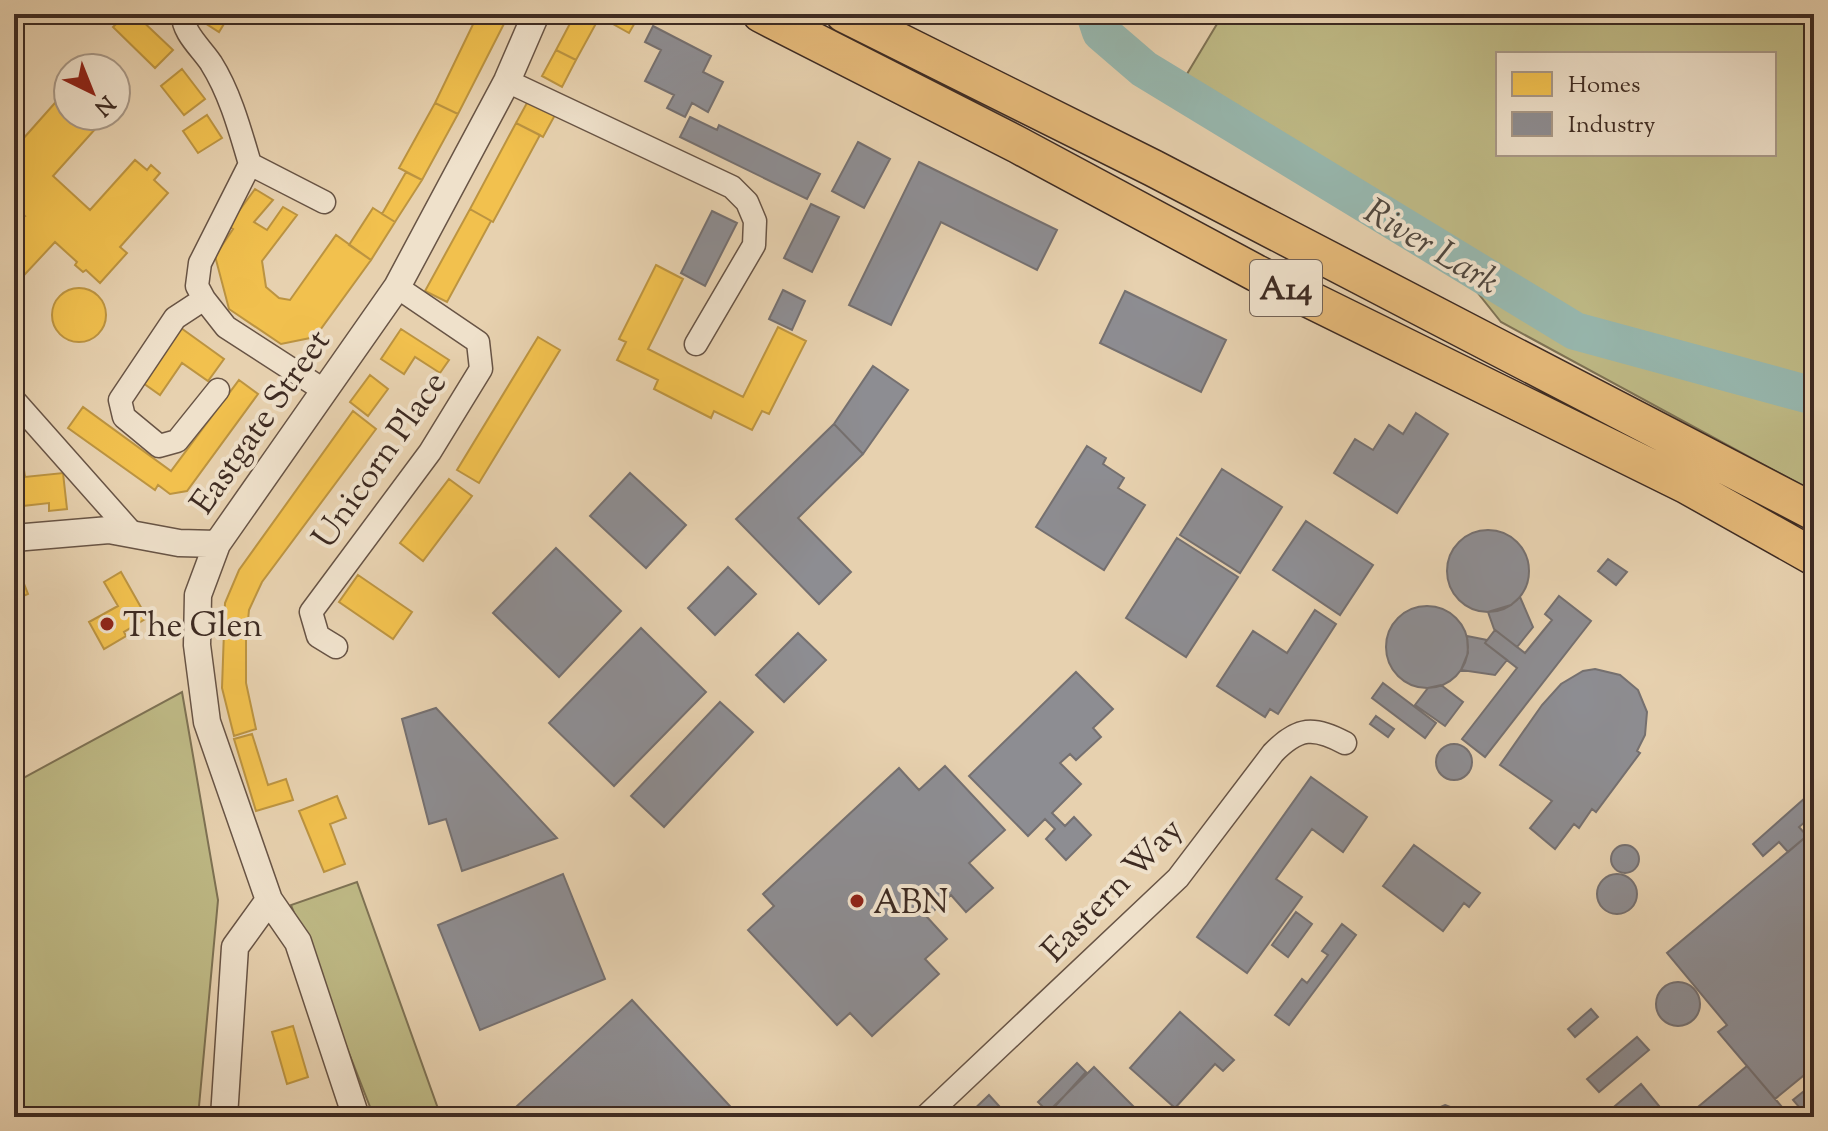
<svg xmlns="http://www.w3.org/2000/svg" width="1828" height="1131" viewBox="0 0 1828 1131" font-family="'Sorts Mill Goudy',serif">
  <rect width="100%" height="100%" fill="#e7d1af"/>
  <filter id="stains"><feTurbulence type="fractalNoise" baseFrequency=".0025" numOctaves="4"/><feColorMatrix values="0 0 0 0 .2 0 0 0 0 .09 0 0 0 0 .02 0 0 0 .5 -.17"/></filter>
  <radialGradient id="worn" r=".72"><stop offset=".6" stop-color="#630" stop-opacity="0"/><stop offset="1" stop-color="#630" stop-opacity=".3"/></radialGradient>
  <path fill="#beb985" stroke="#7e7254" stroke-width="2" fill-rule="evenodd" d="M1223 14H1814V492L1501 322 1465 277 1172 99ZM1498 54H1774V154H1498Z
    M182 692 218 900 198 1117H14V783Z
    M357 882 441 1117H374L291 905Z"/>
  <path fill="#f2c14e" stroke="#bc9441" stroke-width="2" d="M126 14H135L173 50 155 68 113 27Z
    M200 14H230L219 32 197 18Z
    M478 14H509L458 114 435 103Z
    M575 14H591L599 18 576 60 556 50Z
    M595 14H640L629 33Z
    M556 50 576 60 562 87 542 76Z
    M182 69 205 99 184 115 161 86Z
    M62 95 68 101V116H87L97 127 53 176 90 210 135 160 147 170 151 165 160 173 154 180 168 193 120 247 127 253 100 283 86 270 83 272 75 265 77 262 55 242 14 286V222L25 216 14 206V149Z
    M528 101 555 115 543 137 516 123Z
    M435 103 458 114 422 180 399 168Z
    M207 115 222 138 198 153 183 131Z
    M516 123 540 135 493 222 470 209Z
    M406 172 422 180 395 222 382 214Z
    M255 189 273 200 254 222 267 230 283 207 297 215 262 261 266 287 279 298 290 300 336 235 371 260 315 337 281 344 229 309 215 256 233 229 228 226Z
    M373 208 395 222 371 260 349 245Z
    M470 209 491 221 447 302 425 291Z
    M656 265 683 279 648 349 743 397 778 327 806 341 769 414 762 411 752 430 714 411 711 418 654 389 658 380 617 360 626 342 619 339Z
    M52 315a27 27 0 1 1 54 0a27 27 0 1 1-54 0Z
    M181 328 224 359 208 381 182 363 160 395 143 383Z
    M401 329 449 360 440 373 415 357 404 374 381 359Z
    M538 337 560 350 479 483 457 470Z
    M370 375 388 389 368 416 350 402Z
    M239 380 258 394 187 491 170 494 158 485 155 490 68 428 83 407 171 471Z
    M353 411 376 429 262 582 249 610 246 641V683L256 729 234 736 222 688 225 603 239 570Z
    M24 470 25 477 63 473 67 509 49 511V503L14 507V515V471Z
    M449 479 472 496 423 561 400 543Z
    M19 571 28 594 14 600V573Z
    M121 572 147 618 124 632 126 636 104 649 89 622 118 606 104 582Z
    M358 575 412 612 393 639 339 602Z
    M252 734 268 785 286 779 293 800 256 811 234 739Z
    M337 796 346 818 330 824 345 864 324 872 299 811Z
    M293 1026 308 1077 287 1084 272 1032Z"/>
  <path fill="#8d8d92" stroke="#757070" stroke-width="2" d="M653 26 711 56 703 72 723 82 708 112 692 103 685 117 667 108 674 95 645 81 661 50 645 42Z
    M690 117 717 130 719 125 820 174 807 199 680 137Z
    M858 142 890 159 864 208 832 191Z
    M919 162 1057 230 1037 270 941 222 891 325 849 305Z
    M811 204 839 217 812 272 784 258Z
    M712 211 737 223 705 286 681 273Z
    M783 290 805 301 792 330 769 319Z
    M1125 291 1226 340 1201 392 1100 343Z
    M873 366 908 390 863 454 834 424Z
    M1416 413 1448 434 1397 513 1334 473 1355 439 1373 450 1389 425 1403 434Z
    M834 424 863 454 798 518 851 572 819 604 736 519Z
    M1087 446 1106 458 1103 464 1124 478 1118 488 1145 505 1104 570 1036 527Z
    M1222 469 1282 507 1240 573 1180 535Z
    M630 473 686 525 646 568 590 516Z
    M1306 521 1373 565 1340 615 1273 570Z
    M1447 571a41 41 0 1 1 82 0a41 41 0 1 1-82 0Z
    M1177 538 1238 577 1186 657 1126 618Z
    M556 548 621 611 559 677 493 613Z
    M1608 559 1627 572 1616 585 1598 571Z
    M728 567 756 594 715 635 688 608Z
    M1559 596 1591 621 1485 757 1462 739 1517 668 1485 643 1495 630 1525 653 1552 620 1545 614Z
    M1520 597 1533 627 1517 647 1494 629 1488 612 1511 605Z
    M1386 647a41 41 0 1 1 82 0a41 41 0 1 1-82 0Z
    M1315 610 1336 624 1278 714 1270 709 1265 717 1217 686 1253 631 1287 653Z
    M641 628 706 692 614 786 549 723Z
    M798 633 826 660 784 702 756 675Z
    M1467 636 1487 640 1485 643 1507 660 1495 675 1461 670 1468 653Z
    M1595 669 1620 675 1638 690 1647 712 1645 735 1637 751 1640 753 1596 812 1592 809 1579 828 1574 824 1555 849 1530 828 1552 801 1500 765 1542 705 1561 684 1583 671Z
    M1076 672 1113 709 1093 728 1101 737 1076 760 1070 754 1060 763 1081 784 1052 813 1065 826 1074 817 1091 835 1066 860 1046 839 1055 829 1045 819 1028 836 969 776Z
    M1383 683 1436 723 1425 738 1372 698Z
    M1441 685 1463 702 1445 726 1415 705 1428 688Z
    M720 702 753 732 664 827 631 796Z
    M436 708 557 838 462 871 446 819 429 824 402 719Z
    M1376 716 1394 729 1388 737 1370 724Z
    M1436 762a18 18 0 1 1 36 0a18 18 0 1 1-36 0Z
    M945 766 1005 830 969 863 993 888 966 912 951 895 927 917 947 939 925 959 939 974 872 1036 850 1013 837 1025 748 930 774 906 763 894 899 768 919 790Z
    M1311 777 1367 817 1343 852 1312 829 1276 879 1302 897 1247 973 1197 937Z
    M1814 790V814L1799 827 1807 836 1788 852 1779 842 1763 856 1753 844Z
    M1814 830V1067L1775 1099 1718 1032 1727 1025 1667 953Z
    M1414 845 1480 893 1469 907 1464 903 1443 931 1383 886Z
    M1611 859a14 14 0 1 1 28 0a14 14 0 1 1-28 0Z
    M1597 894a20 20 0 1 1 40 0a20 20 0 1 1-40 0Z
    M563 874 605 979 480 1030 438 925Z
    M1296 912 1312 924 1288 957 1272 945Z
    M1342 924 1356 935 1289 1025 1275 1015 1302 979 1307 983 1328 955 1322 951Z
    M1656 1004a22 22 0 1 1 44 0a22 22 0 1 1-44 0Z
    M632 1000 740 1117H505Z
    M1591 1009 1598 1017 1575 1037 1568 1029Z
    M1180 1012 1234 1060 1223 1071 1215 1064 1175 1108 1130 1068Z
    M1637 1037 1649 1050 1599 1092 1587 1079Z
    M1077 1063 1086 1072 1049 1113 1038 1102Z
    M1747 1066 1788 1114 1784 1117H1686Z
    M1094 1067 1144 1117H1061L1052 1108Z
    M1814 1083V1107L1805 1114 1793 1100Z
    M1641 1084 1668 1117H1602Z
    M989 1095 1009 1117H966Z
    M1445 1105 1458 1110 1461 1117H1433L1438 1108Z"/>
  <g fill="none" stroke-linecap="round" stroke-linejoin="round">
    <path stroke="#97b7ae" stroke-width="38" d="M1095 14 1101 32 1144 69 1575 331 1814 396"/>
    <defs>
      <path id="minor" d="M183 14C182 32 201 48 211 63 230 93 240 130 250 164L200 263 197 286 204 299 226 327 325 391
        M507 81 732 187 747 202 755 221 754 245 696 344
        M250 164 324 202
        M204 299 175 318 120 400 124 417 159 446 177 441 218 390
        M14 400 132 533
        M336 647 318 636 311 612 430 452 481 369 478 342 397 287
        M925 1117 1178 878 1273 753C1298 727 1314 726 1345 743"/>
      <path id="tertiary" d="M14 538 109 530 179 543 217 544
        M224 1117 235 947 269 900
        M356 1117 298 942 269 900 207 722 197 645 198 595 217 544 397 287 507 81 536 14"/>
      <path id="trunk" d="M761 14 1018 145 1256 273 1686 485 1814 557
        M844 14 1153 168 1814 512"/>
    </defs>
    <use href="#minor" stroke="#685445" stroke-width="25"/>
    <use href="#tertiary" stroke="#685445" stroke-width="29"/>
    <use href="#trunk" stroke="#3e2b22" stroke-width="39"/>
    <use href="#minor" stroke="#efe1cb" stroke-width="22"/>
    <use href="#tertiary" stroke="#efe1cb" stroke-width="26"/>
    <use href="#trunk" stroke="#e4b878" stroke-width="36"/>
  </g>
  <g fill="#8f2418" stroke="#efe1cb" stroke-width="3">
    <circle cx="107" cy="624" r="8"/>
    <circle cx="857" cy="901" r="8"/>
  </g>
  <g text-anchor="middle" stroke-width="8" stroke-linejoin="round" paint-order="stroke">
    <rect fill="#efe1cb" stroke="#736255" stroke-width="2" x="1250" y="260" width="72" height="56" rx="6"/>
    <g font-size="32" font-weight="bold" fill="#3e2b22">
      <text x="1286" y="299">A14</text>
    </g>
    <g font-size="34" fill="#3e2b22" stroke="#efe1cb">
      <text transform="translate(259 421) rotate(-55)" y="12">Eastgate Street</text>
      <text transform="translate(378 459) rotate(-55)" y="12">Unicorn Place</text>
      <text transform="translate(1111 889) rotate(-46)" y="12">Eastern Way</text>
    </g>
    <g font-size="34" fill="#3e2b22" stroke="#efe1cb" text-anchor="start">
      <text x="123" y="636">The Glen</text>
      <text x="873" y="913">ABN</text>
    </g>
    <g font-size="36" font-style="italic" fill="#50473e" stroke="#efe1cb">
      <text transform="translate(1433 245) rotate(31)" y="13">River Lark</text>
    </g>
  </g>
  <rect width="1828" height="1131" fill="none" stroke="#e7d1af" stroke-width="48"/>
  <rect x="16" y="16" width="1796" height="1099" fill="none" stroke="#3e2b22" stroke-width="4"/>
  <rect x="24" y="24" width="1780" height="1083" fill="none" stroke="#3e2b22" stroke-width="2"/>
  <rect x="1496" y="52" width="280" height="104" fill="#efe1cb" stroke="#a89887" stroke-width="2"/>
  <rect x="1512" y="72" width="40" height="24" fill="#f2c14e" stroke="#a89887" stroke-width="2"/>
  <text x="1568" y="92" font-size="24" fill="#3e2b22">Homes</text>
  <rect x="1512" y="112" width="40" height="24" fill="#8d8d92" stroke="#a89887" stroke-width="2"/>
  <text x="1568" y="132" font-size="24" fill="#3e2b22">Industry</text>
  <g transform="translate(92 92) rotate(137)"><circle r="38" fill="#efe1cb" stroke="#a89887" stroke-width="2"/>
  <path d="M0-6L14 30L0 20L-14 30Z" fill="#8f2418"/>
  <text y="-12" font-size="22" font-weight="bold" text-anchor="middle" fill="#3e2b22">N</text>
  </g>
  <rect width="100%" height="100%" filter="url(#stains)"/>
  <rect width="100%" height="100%" fill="url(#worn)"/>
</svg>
